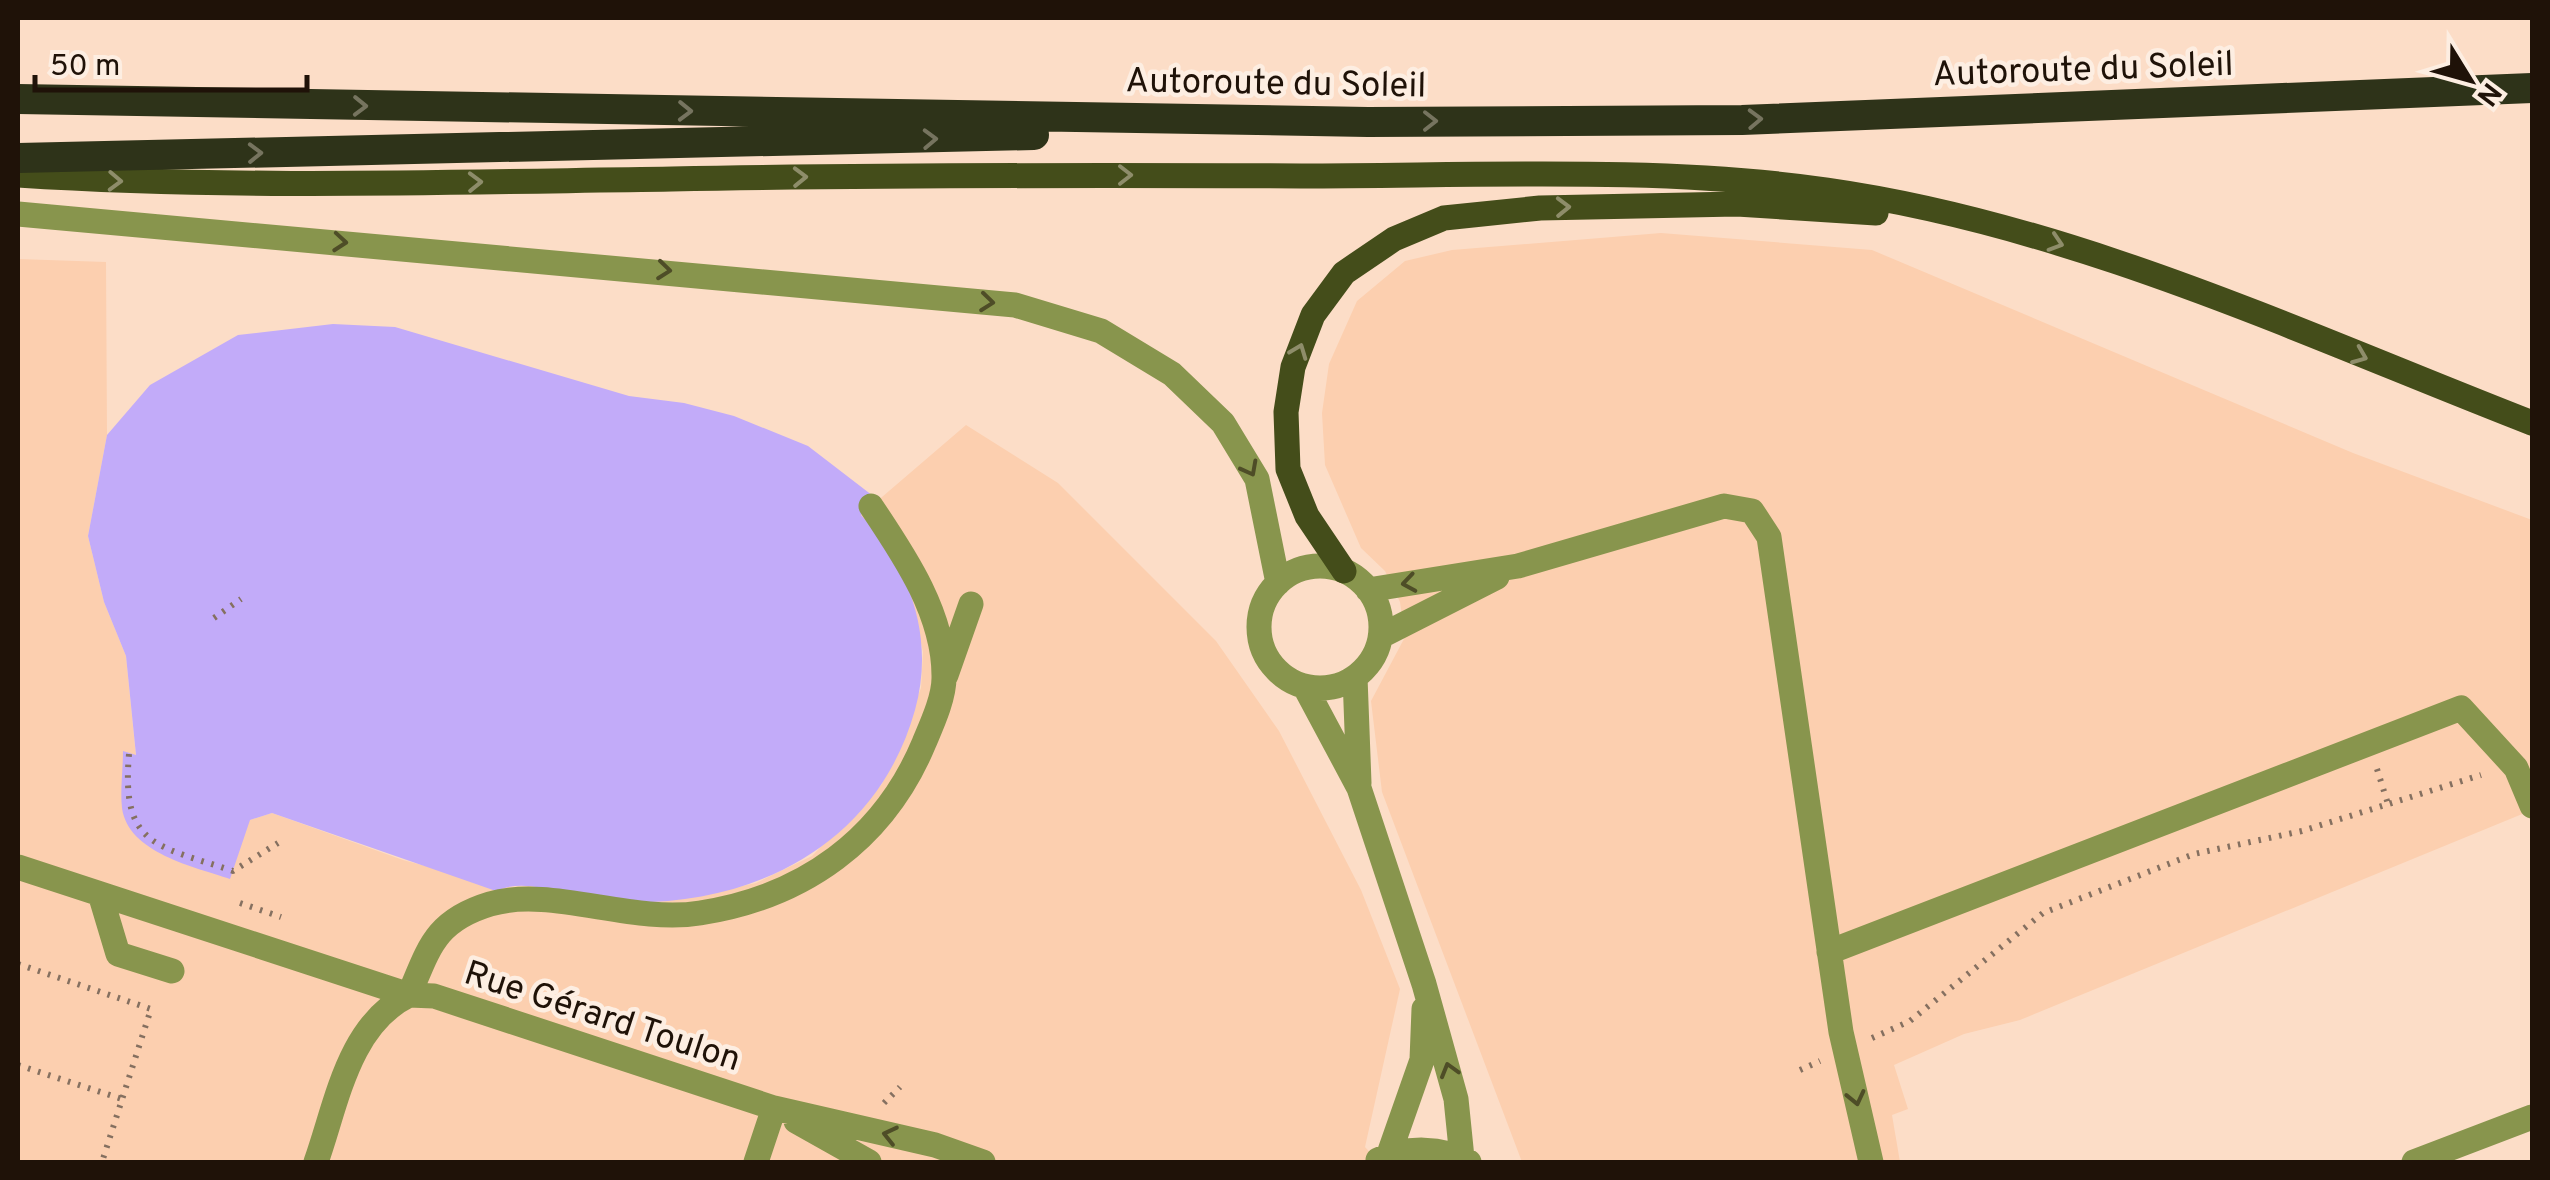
<svg xmlns="http://www.w3.org/2000/svg" width="2550" height="1180" viewBox="0 0 2550 1180" font-family="Overpass,sans-serif">
  <rect width="100%" height="100%" fill="#fcddc7"/>
  <path fill="#fccfaf" d="M1661 233 1872 250 2353 453 2532 520V810L2020 1020 1964 1034 1894 1065 1908 1109 1892 1115 1900 1162H1522L1382 792 1371 701 1405 637 1400 602 1385 571 1361 548 1325 465 1322 413 1329 364 1357 301 1405 261 1452 250Z
    M18 259 106 262 107 435 88 536 104 602 126 656 136 756 124 752 250 820 272 813 403 860 505 887 532 886 598 901 686 898 756 883 812 856 882 784 921 688 923 652 907 580 861 515 966 425 1058 483 1216 641 1279 731 1361 890 1400 989 1365 1147 1379 1162H18Z"/>
  <path fill="#c2abf9" d="M333 324 395 327 629 396 684 403 734 416 808 446 877 499 861 515C911 568 935 639 915 710 875 853 739 913 600 901 566 898 529 876 496 891L272 813 250 820 230 879C195 867 128 853 122 808 120 790 123 770 123 751L136 755 126 656 104 602 88 536 107 435 150 385 238 335Z"/>
  <g fill="none" stroke-linecap="round" stroke-linejoin="round">
    <path stroke="#857060" stroke-width="6" stroke-dasharray="2.5 8" stroke-linecap="butt" d="M214 618 241 599
      M129 754C121 847 156 845 233 871L278 843
      M2377 769 2388 804
      M240 903 281 917
      M18 964 151 1009 102 1162
      M1872 1038 1910 1021 2043 913 2194 854 2302 831 2481 775
      M18 1065 122 1099
      M1800 1070 1820 1061
      M884 1103 900 1087"/>
    <path stroke="#88954d" stroke-width="25" d="M18 214 1015 305 1101 331 1172 374 1223 423 1257 479 1278 583
      M1259 627a61 61 0 1 1 122 0a61 61 0 1 1-122 0Z
      M1368 590 1518 566 1724 506 1752 511 1769 537 1841 1032 1871 1162
      M1381 636 1497 577
      M946 675 971 604
      M1355 677 1359 783
      M1305 687 1359 788 1424 984 1456 1099 1462 1158
      M18 867 409 995 434 996 774 1108 935 1145 983 1162
      M100 894 118 954 172 971
      M1829 952 2461 708 2516 768 2532 806
      M796 1121 869 1162
      M1389 1154 1422 1060 1424 1009
      M1378 1160C1406 1146 1442 1147 1469 1162
      M316 1162C337 1103 348 1025 409 995 429 949 434 921 490 904 551 886 631 924 700 913 804 897 884 839 924 743 932 724 944 698 944 678 945 615 904 555 871 506
      M756 1162 774 1108
      M2414 1162 2532 1117"/>
    <path stroke="#444d1a" stroke-width="25" d="M18 175C235 189 454 182 672 179 882 175 1091 175 1301 176 1470 176 1660 166 1827 190 2073 225 2303 334 2532 423
      M1344 571 1307 516 1288 469 1286 412 1293 367 1313 315 1344 273 1394 239 1444 218 1540 208 1737 204 1876 213"/>
    <path stroke="#2e3319" stroke-width="30" d="M18 99 1368 122 1742 120 2532 88
      M18 158 1034 135"/>
  </g>
  <defs><path id="oneway-chevron" d="M-2-3.5L2.5 0L-2 3.5" fill="none" stroke-width="1.6" stroke-linecap="round" stroke-linejoin="round" transform="scale(2.5)"/></defs>
  <g stroke="#76745f">
    <use href="#oneway-chevron" transform="translate(360 106) rotate(1)"/>
    <use href="#oneway-chevron" transform="translate(685 111) rotate(1)"/>
    <use href="#oneway-chevron" transform="translate(1755 119) rotate(-2)"/>
    <use href="#oneway-chevron" transform="translate(1430 121)"/>
    <use href="#oneway-chevron" transform="translate(930 139) rotate(-2)"/>
    <use href="#oneway-chevron" transform="translate(255 153) rotate(-1)"/>
  </g>
  <g stroke="#8e8d6a">
    <use href="#oneway-chevron" transform="translate(1125 175)"/>
    <use href="#oneway-chevron" transform="translate(800 177) rotate(-1)"/>
    <use href="#oneway-chevron" transform="translate(115 181) rotate(2)"/>
    <use href="#oneway-chevron" transform="translate(475 182) rotate(-1)"/>
    <use href="#oneway-chevron" transform="translate(1563 207) rotate(-1)"/>
    <use href="#oneway-chevron" transform="translate(2056 243) rotate(18)"/>
    <use href="#oneway-chevron" transform="translate(1299 351) rotate(-69)"/>
    <use href="#oneway-chevron" transform="translate(2360 356) rotate(22)"/>
  </g>
  <g stroke="#4e4d27">
    <use href="#oneway-chevron" transform="translate(340 242) rotate(5)"/>
    <use href="#oneway-chevron" transform="translate(664 270) rotate(6)"/>
    <use href="#oneway-chevron" transform="translate(987 302) rotate(6)"/>
    <use href="#oneway-chevron" transform="translate(1250 469) rotate(62)"/>
    <use href="#oneway-chevron" transform="translate(1409 583) rotate(171)"/>
    <use href="#oneway-chevron" transform="translate(1449 1070) rotate(-106)"/>
    <use href="#oneway-chevron" transform="translate(1856 1098) rotate(77)"/>
    <use href="#oneway-chevron" transform="translate(890 1135) rotate(-167)"/>
  </g>
  <g text-anchor="middle" stroke-width="9" stroke-linejoin="round" paint-order="stroke">
    <g font-size="35" fill="#1f1208" stroke="#fdeee2">
      <text transform="translate(2083 68) rotate(-2)" y="12">Autoroute du Soleil</text>
      <text transform="translate(1276 82) rotate(1)" y="12">Autoroute du Soleil</text>
      <text transform="translate(603 1015) rotate(18)" y="12">Rue Gérard Toulon</text>
    </g>
  </g>
  <rect width="2550" height="1180" fill="none" stroke="#1f1208" stroke-width="40"/>
  <g transform="translate(2470 80) rotate(127)" stroke="#fdeee2" stroke-width="8" paint-order="stroke">
  <path d="M0-8L18 38L0 25L-18 38Z" fill="#1f1208"/>
  <text y="-15" font-size="28" font-weight="bold" text-anchor="middle" fill="#1f1208">N</text>
  </g>
  <path d="M35 75v15h272v-15" fill="none" stroke="#1f1208" stroke-width="5"/>
  <text x="50" y="75" font-size="30" fill="#1f1208" stroke="#fdeee2" stroke-width="8" paint-order="stroke">50 m</text>
</svg>
